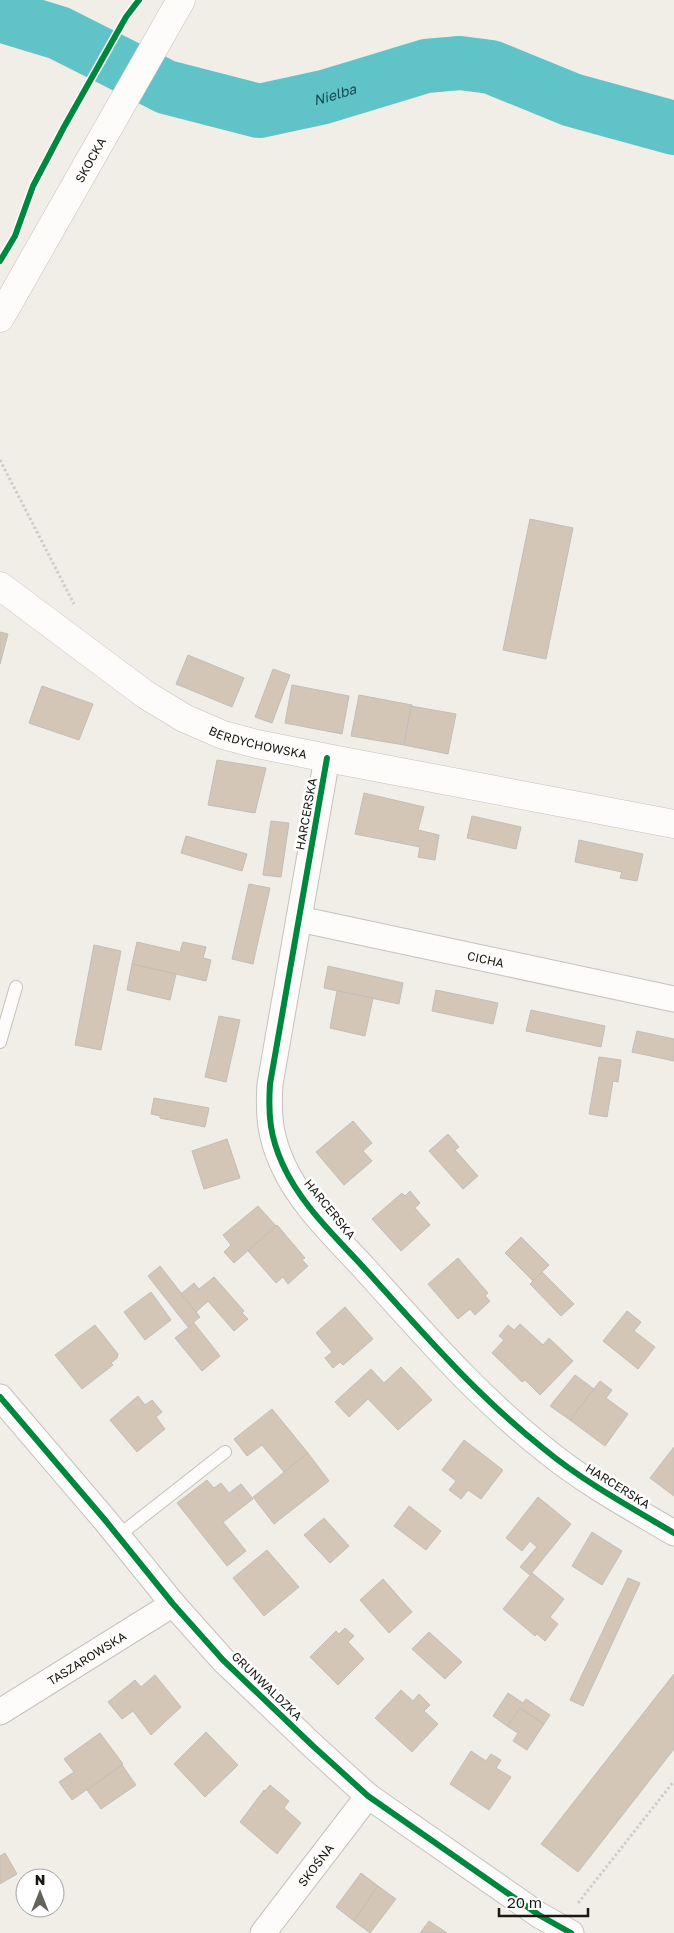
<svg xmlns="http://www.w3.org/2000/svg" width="674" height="1933" font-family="'Golos Text',sans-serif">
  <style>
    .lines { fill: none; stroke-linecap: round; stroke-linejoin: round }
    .river { stroke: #5fc3c8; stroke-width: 54 }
    .building { fill: #d4c6b7; stroke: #c1beb9 }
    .service-casing { stroke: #c4c2bd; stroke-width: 14 }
    .minor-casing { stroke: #c4c2bd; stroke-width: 27 }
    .tertiary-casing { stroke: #c4c2bd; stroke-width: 29 }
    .path { stroke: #cecdcb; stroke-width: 3; stroke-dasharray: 2.5 2.5; stroke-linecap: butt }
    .service { stroke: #fdfcfb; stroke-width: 12 }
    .minor { stroke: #fdfcfb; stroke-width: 25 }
    .tertiary { stroke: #fdfcfb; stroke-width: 28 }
    .cycleway-casing { stroke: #fff; stroke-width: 9 }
    .cycleway { stroke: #00873e; stroke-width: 6 }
    .labels { text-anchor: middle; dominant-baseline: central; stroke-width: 5; stroke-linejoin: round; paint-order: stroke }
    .street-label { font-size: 12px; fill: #191813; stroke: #fff }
    .water-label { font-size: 14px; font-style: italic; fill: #124b50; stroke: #fff }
  </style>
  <rect width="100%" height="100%" fill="#f0eee7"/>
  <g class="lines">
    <path class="river" id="s1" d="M0 15 59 33 166 87 259 111 324 97 426 66 460 63 491 67 572 100 674 128"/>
  </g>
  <g class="building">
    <path d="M530 519 573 528 546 659 503 650Z"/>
    <path d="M0 632 8 634 0 664Z"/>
    <path d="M188 655 244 678 232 707 176 684Z"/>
    <path d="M273 669 290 675 272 723 255 717Z"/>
    <path d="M292 685 349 696 342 734 285 723Z"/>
    <path d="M42 686 93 704 79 740 29 723Z"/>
    <path d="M359 695 412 705 404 745 351 736Z"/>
    <path d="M411 706 456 714 448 754 404 745Z"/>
    <path d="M217 760 266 768 255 813 208 805Z"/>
    <path d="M364 793 424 807 418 830 439 835 435 860 418 857 420 847 355 834Z"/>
    <path d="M472 816 521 827 516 849 467 838Z"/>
    <path d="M271 821 289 823 281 877 263 875Z"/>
    <path d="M186 836 247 854 242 871 181 853Z"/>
    <path d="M579 840 643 854 637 881 620 878 622 872 575 862Z"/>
    <path d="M249 884 270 888 253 964 232 959Z"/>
    <path d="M137 942 180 952 183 942 206 947 203 958 211 960 206 981 132 964Z"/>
    <path d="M94 945 121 951 101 1050 75 1045Z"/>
    <path d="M132 964 176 974 170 1000 127 990Z"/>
    <path d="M328 966 403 983 399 1004 324 988Z"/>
    <path d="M436 990 498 1003 493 1024 432 1011Z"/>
    <path d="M337 991 373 998 365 1036 330 1028Z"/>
    <path d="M531 1010 605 1026 601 1047 526 1031Z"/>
    <path d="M219 1016 240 1020 226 1082 205 1077Z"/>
    <path d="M637 1031 674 1039V1061L632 1052Z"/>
    <path d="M599 1057 621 1060 618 1082 613 1081 607 1117 589 1114Z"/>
    <path d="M154 1098 209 1108 205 1127 160 1118V1116L151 1114Z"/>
    <path d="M353 1121 372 1143 363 1151 372 1161 344 1185 316 1152Z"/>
    <path d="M448 1134 459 1147 455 1150 478 1176 463 1189 429 1151Z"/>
    <path d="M227 1139 240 1178 204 1189 192 1151Z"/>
    <path d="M410 1191 420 1203 415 1208 430 1225 401 1251 372 1219 402 1193 405 1196Z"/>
    <path d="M258 1206 276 1226 234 1263 224 1252 231 1245 223 1235Z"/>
    <path d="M277 1225 305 1258 302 1260 308 1266 288 1284 283 1277 276 1283 248 1251Z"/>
    <path d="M521 1237 549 1265 533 1281 505 1253Z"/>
    <path d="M458 1258 488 1293 485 1296 490 1301 475 1315 470 1309 458 1319 428 1284Z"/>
    <path d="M160 1266 200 1317 188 1327 148 1276Z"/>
    <path d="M542 1272 574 1304 561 1316 530 1284Z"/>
    <path d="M214 1277 244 1311 242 1313 248 1319 234 1331 208 1301 196 1312 181 1294 194 1283 199 1289Z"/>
    <path d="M151 1292 171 1320 145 1340 124 1312Z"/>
    <path d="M345 1307 373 1339 343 1365 340 1362 333 1368 325 1358 332 1352 316 1333Z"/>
    <path d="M627 1311 641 1322 634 1331 655 1347 638 1369 603 1341Z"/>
    <path d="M194 1323 220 1356 202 1371 175 1338Z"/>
    <path d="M520 1324 543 1345 549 1338 573 1361 540 1395 525 1380 522 1382 492 1353 504 1340 499 1336 508 1325 514 1330Z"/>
    <path d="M95 1325 118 1354 117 1358 111 1363 113 1365 82 1389 55 1355Z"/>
    <path d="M401 1367 432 1400 398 1430 368 1399 349 1417 335 1402 371 1369 384 1383Z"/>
    <path d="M575 1375 594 1389 570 1420 550 1406Z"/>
    <path d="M600 1381 612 1390 606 1398 628 1414 605 1446 570 1420Z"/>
    <path d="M138 1396 145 1405 152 1400 162 1412 156 1417 165 1429 137 1452 110 1420Z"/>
    <path d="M272 1409 308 1453 284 1472 262 1445 247 1456 234 1439Z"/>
    <path d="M464 1440 503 1470 481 1499 468 1490 461 1499 449 1490 456 1481 442 1470Z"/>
    <path d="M674 1447V1496L650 1478Z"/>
    <path d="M308 1453 329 1481 274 1524 253 1497Z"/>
    <path d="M207 1480 214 1488 221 1483 229 1493 241 1484 253 1499 223 1522 246 1551 227 1566 177 1503Z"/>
    <path d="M538 1497 571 1524 530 1575 520 1567 537 1547 530 1541 522 1551 506 1538Z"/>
    <path d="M409 1506 441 1531 426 1550 394 1526Z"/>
    <path d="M324 1518 349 1546 330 1563 304 1535Z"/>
    <path d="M592 1532 622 1551 602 1585 572 1566Z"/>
    <path d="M267 1550 299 1587 264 1616 233 1578Z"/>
    <path d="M532 1573 564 1599 550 1617 558 1624 545 1641 537 1634 535 1636 503 1609Z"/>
    <path d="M628 1578 640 1583 583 1706 570 1700Z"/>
    <path d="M383 1579 412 1612 389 1633 360 1600Z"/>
    <path d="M345 1628 354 1636 348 1642 364 1659 338 1685 310 1657 336 1631 339 1634Z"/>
    <path d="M429 1632 462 1662 445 1679 412 1649Z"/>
    <path d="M674 1674V1749L578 1872 541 1844Z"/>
    <path d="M155 1675 181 1707 151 1735 133 1711 122 1719 108 1702 135 1680 141 1687Z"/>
    <path d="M401 1690 413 1701 419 1694 430 1705 424 1711 438 1724 412 1752 375 1718Z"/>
    <path d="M508 1693 523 1703 526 1699 550 1715 544 1724 520 1708 507 1726 493 1716Z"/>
    <path d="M520 1708 544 1724 527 1750 513 1741 518 1733 507 1726Z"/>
    <path d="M206 1732 238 1765 205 1797 174 1764Z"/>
    <path d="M100 1733 123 1764 72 1800 59 1782 74 1772 64 1759Z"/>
    <path d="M471 1751 486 1761 491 1754 501 1760 496 1768 511 1777 489 1810 450 1784Z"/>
    <path d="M122 1765 136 1785 101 1809 87 1790Z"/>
    <path d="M270 1785 289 1801 284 1808 301 1823 277 1854 240 1822 264 1790 265 1791Z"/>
    <path d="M5 1853 17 1874 0 1884V1856Z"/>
    <path d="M361 1873 378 1886 354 1921 336 1907Z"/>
    <path d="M378 1886 396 1899 370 1933 354 1921Z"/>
    <path d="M429 1921 447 1933H420Z"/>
  </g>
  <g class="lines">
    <defs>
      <g id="service">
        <path d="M0 1042 16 987"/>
        <path d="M118 1536 225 1452"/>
      </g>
      <g id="minor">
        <path d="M327 758 270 1084C268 1115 270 1137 283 1165 301 1205 336 1237 365 1269 423 1333 476 1395 544 1449 584 1482 630 1507 674 1533"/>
        <path id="s2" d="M299 919 674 999"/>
        <path d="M0 1397 105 1520 173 1604 223 1660 313 1746 368 1796 539 1915 571 1933"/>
        <path id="s3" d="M0 1712 173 1604"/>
        <path id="s4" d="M263 1933 368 1796"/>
      </g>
      <g id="tertiary">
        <path id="s5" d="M0 318 181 0"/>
        <path id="s6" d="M0 586 146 695 184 718 223 735 257 744 327 758 674 824"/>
      </g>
    </defs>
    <use href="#service" class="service-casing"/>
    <use href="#minor" class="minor-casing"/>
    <use href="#tertiary" class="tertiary-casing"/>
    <g class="path">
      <path d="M0 460 74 604"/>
      <path d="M578 1903 674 1781"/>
    </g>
    <use href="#service" class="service"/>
    <use href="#minor" class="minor"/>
    <use href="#tertiary" class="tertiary"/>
    <defs>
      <g id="cycleway">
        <path d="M0 261 15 236 33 186 64 127 126 17 139 0"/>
        <path d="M327 758 270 1084C268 1115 270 1137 283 1165 301 1205 336 1237 365 1269 423 1333 476 1395 544 1449 584 1482 630 1507 674 1533"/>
        <path d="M0 1397 105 1520 173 1604 223 1660 313 1746 368 1796 539 1915 571 1933"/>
      </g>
    </defs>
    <use href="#cycleway" class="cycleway-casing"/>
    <use href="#cycleway" class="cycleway"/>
  </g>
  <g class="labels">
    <g class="street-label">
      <text stroke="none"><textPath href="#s5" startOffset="182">SKOCKA</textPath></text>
      <text stroke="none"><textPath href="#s6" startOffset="305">BERDYCHOWSKA</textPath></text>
      <text transform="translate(306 814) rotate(-80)">HARCERSKA</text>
      <text stroke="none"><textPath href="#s2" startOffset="191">CICHA</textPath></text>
      <text transform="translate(330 1209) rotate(51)">HARCERSKA</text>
      <text transform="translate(618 1486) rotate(32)">HARCERSKA</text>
      <text stroke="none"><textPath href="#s3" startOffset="102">TASZAROWSKA</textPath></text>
      <text transform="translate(267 1686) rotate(44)">GRUNWALDZKA</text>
      <text stroke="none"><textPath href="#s4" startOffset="86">SKOŚNA</textPath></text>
    </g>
    <g class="water-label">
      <text stroke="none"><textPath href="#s1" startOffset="355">Nielba</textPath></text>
    </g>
  </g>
  <g transform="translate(40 1893)"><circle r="24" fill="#ffffff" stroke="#a3a3a1"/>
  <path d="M0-4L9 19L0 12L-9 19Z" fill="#64635d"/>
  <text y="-8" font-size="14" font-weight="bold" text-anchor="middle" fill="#191813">N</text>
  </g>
  <path d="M499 1908v8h89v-8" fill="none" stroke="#191813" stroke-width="2.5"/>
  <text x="507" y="1908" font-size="15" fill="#191813" stroke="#ffffff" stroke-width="4" paint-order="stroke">20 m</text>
</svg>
